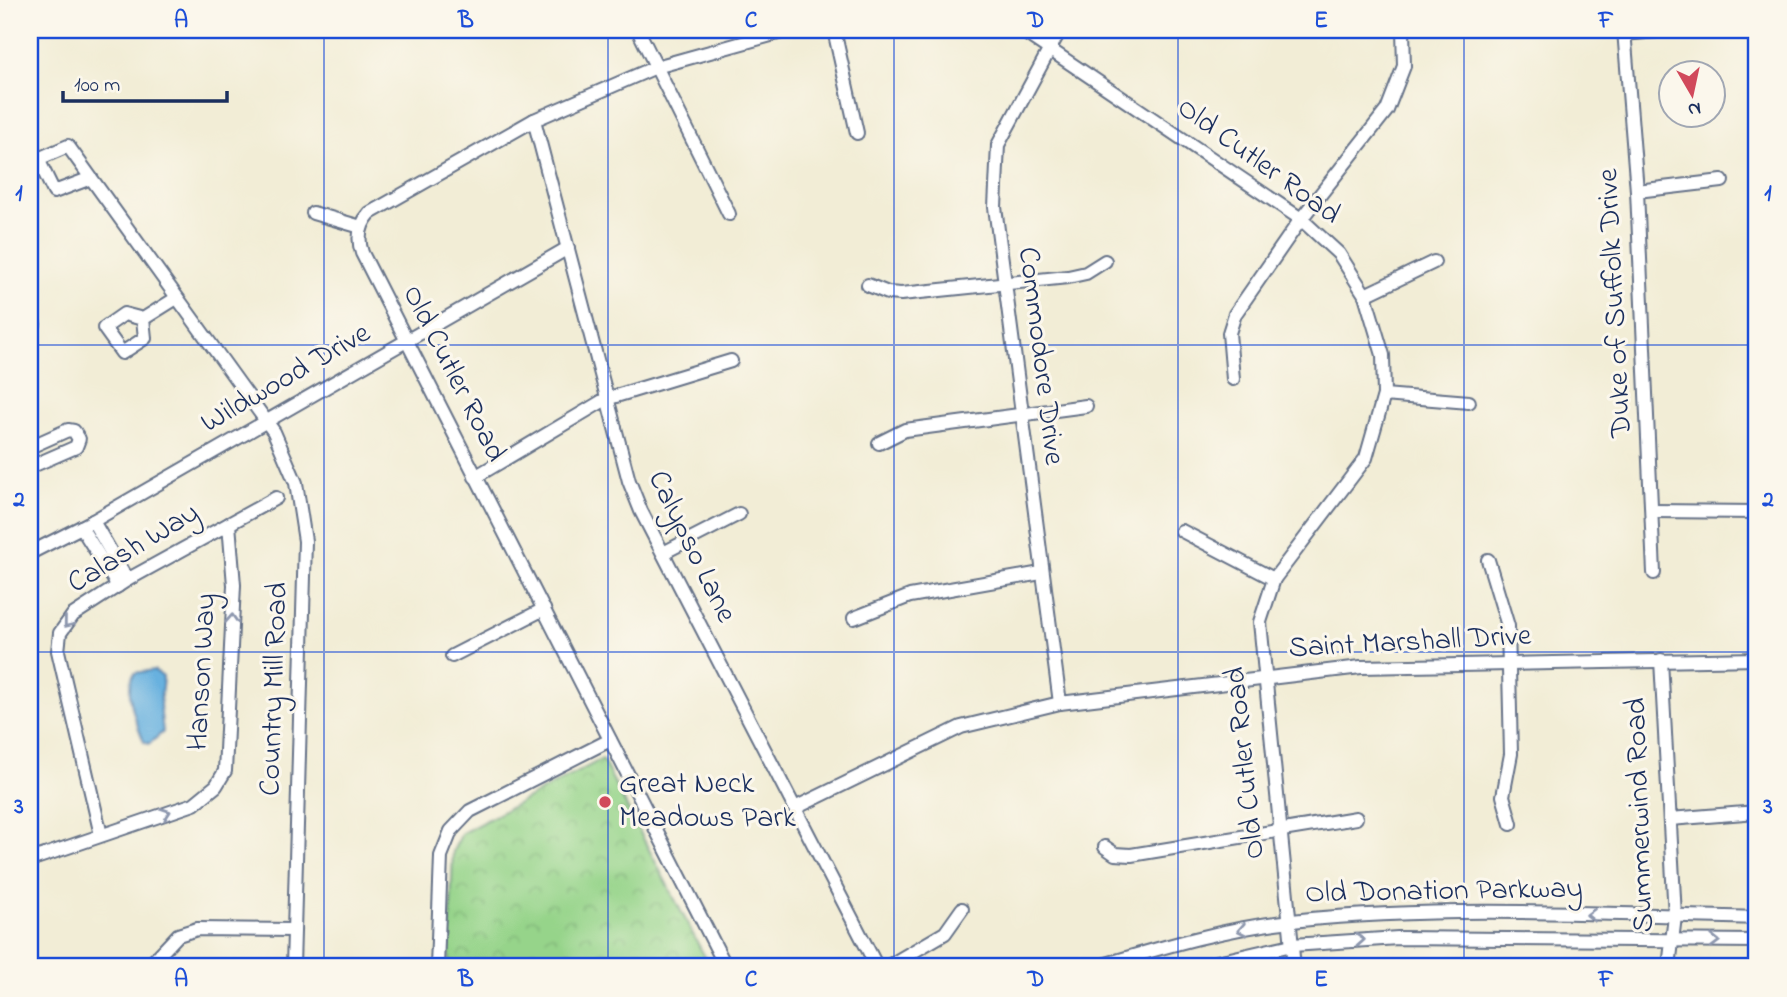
<svg xmlns="http://www.w3.org/2000/svg" width="1787" height="997" font-family="'Indie Flower',sans-serif">
  <style>
    .park { fill: url(#park-crowns); stroke: #588274; stroke-width: 2 }
    .water { fill: #67b1df; stroke: #41709e; stroke-width: 2 }
    .lines { fill: none; stroke-linecap: round; stroke-linejoin: round }
    .minor-casing { stroke: #667288; stroke-width: 16 }
    .minor { stroke: #fff; stroke-width: 12 }
    .oneway { stroke: #8d97ae }
    .grid { fill: none; stroke: #1d4ed8; stroke-width: 2; stroke-opacity: 0.55 }
    .poi-dot { fill: #d1495b; stroke: #fbf7ec; stroke-width: 2.5 }
    .labels { text-anchor: middle; dominant-baseline: central; stroke-width: 6; stroke-linejoin: round; paint-order: stroke }
    .street-label { font-size: 30px; fill: #1b2f5e; stroke: #fbf7ec }
    .poi-label { font-size: 30px; fill: #1b2f5e; stroke: #fbf7ec; text-anchor: start }
    .neatline { fill: none; stroke: #1d4ed8; stroke-width: 2.5 }
    .grid-label { font-size: 23px; text-anchor: middle; font-weight: bold; fill: #1d4ed8 }
  </style>
  <defs>
    <pattern id="park-crowns" width="20" height="18" patternUnits="userSpaceOnUse" patternTransform="scale(1.75)"><rect width="20" height="18" fill="#96d48a"/><path d="M2 6a3 3 0 1 1 6 0M12 15a3 3 0 1 1 6 0" fill="none" stroke="#81b67a"/></pattern>
  </defs>
  <rect width="100%" height="100%" fill="#fbf7ec"/>
  <filter id="ink" filterUnits="userSpaceOnUse"><feTurbulence type="fractalNoise" baseFrequency=".0143" numOctaves="2"/><feDisplacementMap in="SourceGraphic" scale="14" xChannelSelector="R" yChannelSelector="G"/><feConvolveMatrix kernelMatrix="1 2 1 2 8 2 1 2 1" color-interpolation-filters="sRGB"/></filter>
  <filter id="wash" filterUnits="userSpaceOnUse"><feTurbulence type="fractalNoise" baseFrequency=".00686" numOctaves="4" result="noise"/><feDisplacementMap in="SourceGraphic" scale="28" xChannelSelector="R" yChannelSelector="G"/><feGaussianBlur stdDeviation="1.57" result="paint"/><feColorMatrix in="noise" values="0 0 0 0 0 0 0 0 0 0 0 0 0 0 0 0 0 1.4 0 .05"/><feComposite in="paint" operator="in"/></filter>
  <g filter="url(#wash)">
    <rect width="100%" height="100%" fill="#f2edd6"/>
    <path class="park" d="M602 759 710 967H477L449 964 453 851 462 833Z"/>
    <path class="water" d="M154 670 163 677 160 705 163 732 149 744 144 742C137 724 122 689 135 673Z"/>
  </g>
  <g filter="url(#ink)">
    <g class="lines">
      <defs>
        <g id="minor">
          <path d="M638 30 729 214"/>
          <path d="M834 30 857 133"/>
          <path d="M1021 30 1301 219 1339 254 1365 295 1383 355 1384 395 1366 458 1274 579 1260 622 1294 967"/>
          <path d="M1624 30 1637 191 1654 573"/>
          <path d="M1624 34 1668 30"/>
          <path d="M534 120 629 481 641 511 877 967"/>
          <path d="M91 178 54 192 38 159 68 146 274 432 296 483 305 541 293 967"/>
          <path d="M1637 191 1722 181"/>
          <path d="M313 213 361 227"/>
          <path d="M868 285 888 293 901 294 1068 277 1086 273 1105 261"/>
          <path d="M1365 295 1434 262"/>
          <path d="M30 316 34 324 30 333"/>
          <path d="M143 319 145 338 122 353 104 328 124 314 143 319 175 299"/>
          <path d="M1233 379 1229 333 1235 314 1301 219 1387 110 1404 66 1403 30"/>
          <path d="M1384 395 1469 402"/>
          <path d="M879 443 905 430 1086 406"/>
          <path d="M30 447 68 430 74 431 79 439 76 447 30 467"/>
          <path d="M475 477 606 399 731 361"/>
          <path d="M1653 511 1757 512"/>
          <path d="M93 521 127 580"/>
          <path d="M81 527 118 586"/>
          <path d="M1182 531 1274 579"/>
          <path d="M30 553 93 521 568 248"/>
          <path d="M663 553 739 514"/>
          <path d="M1488 560 1508 626 1511 754 1503 796 1511 824"/>
          <path d="M854 618 910 596 1041 573"/>
          <path d="M452 656 544 609"/>
          <path d="M1661 660 1675 916 1669 967"/>
          <path d="M1060 703 995 207 998 145 1060 30"/>
          <path d="M795 808 961 727 1060 703 1361 667 1757 659"/>
          <path d="M1670 819 1757 812"/>
          <path d="M101 835 58 651 60 633 73 615 127 580 276 498"/>
          <path d="M1105 847 1115 854 1131 855 1356 818"/>
          <path d="M30 860 194 804 216 786 225 771 234 585 229 524"/>
          <path d="M148 967 178 935 197 929 294 930"/>
          <path d="M437 967 441 856 451 831 470 811 610 740"/>
          <path d="M726 967 362 253C357 238 360 224 370 213L534 120 656 67 789 30"/>
          <path d="M887 967 945 933 962 909"/>
          <path d="M1096 967C1160 948 1225 928 1292 921 1445 905 1603 914 1757 918"/>
          <path d="M1195 967 1292 945 1398 938 1757 941"/>
        </g>
      </defs>
      <use href="#minor" class="minor-casing"/>
      <use href="#minor" class="minor"/>
    </g>
    <defs><path id="oneway-chevron" d="M-2-3.5L2.5 0L-2 3.5" fill="none" stroke-width="1.6" stroke-linecap="round" stroke-linejoin="round" transform="scale(1.75)"/></defs>
    <g class="oneway">
      <use href="#oneway-chevron" transform="translate(232 619) rotate(-87)"/>
      <use href="#oneway-chevron" transform="translate(68 623) rotate(129)"/>
      <use href="#oneway-chevron" transform="translate(166 813) rotate(-19)"/>
      <use href="#oneway-chevron" transform="translate(1591 915) rotate(-179)"/>
      <use href="#oneway-chevron" transform="translate(1242 930) rotate(169)"/>
      <use href="#oneway-chevron" transform="translate(1360 940) rotate(-4)"/>
      <use href="#oneway-chevron" transform="translate(1715 941) rotate(1)"/>
    </g>
  </g>
  <path class="grid" d="M324 30V967M608 30V967M894 30V967M1178 30V967M1464 30V967M30 345H1757M30 652H1757"/>
  <circle class="poi-dot" cx="605" cy="802" r="7"/>
  <g class="labels">
    <g class="street-label">
      <text transform="translate(1258 162) rotate(36)">Old Cutler Road</text>
      <text transform="translate(1616 303) rotate(-93)">Duke of Suffolk Drive</text>
      <text transform="translate(1040 356) rotate(83)">Commodore Drive</text>
      <text transform="translate(453 374) rotate(63)">Old Cutler Road</text>
      <text transform="translate(286 379) rotate(-30)">Wildwood Drive</text>
      <text transform="translate(691 547) rotate(64)">Calypso Lane</text>
      <text transform="translate(134 549) rotate(-31)">Calash Way</text>
      <text transform="translate(1410 643) rotate(-3)">Saint Marshall Drive</text>
      <text transform="translate(203 672) rotate(-87)">Hanson Way</text>
      <text transform="translate(275 689) rotate(-88)">Country Mill Road</text>
      <text transform="translate(1246 763) rotate(-96)">Old Cutler Road</text>
      <text transform="translate(1641 815) rotate(-92)">Summerwind Road</text>
      <text transform="translate(1444 892) rotate(-1)">Old Donation Parkway</text>
    </g>
    <g class="poi-label">
      <text x="619" y="785">Great Neck<tspan x="619" dy="34">Meadows Park</tspan></text>
    </g>
  </g>
  <rect width="1787" height="997" fill="none" stroke="#fbf7ec" stroke-width="77"/>
  <g transform="translate(1692 94) rotate(171)"><circle r="33" fill="#fbf7ec" stroke="#a1a7b3" stroke-width="2"/>
  <path d="M0-5L12 26L0 18L-12 26Z" fill="#d1495b"/>
  <text y="-10" font-size="19" font-weight="bold" text-anchor="middle" fill="#1b2f5e">N</text>
  </g>
  <path d="M63 91v10h164v-10" fill="none" stroke="#1b2f5e" stroke-width="3.5"/>
  <text x="74" y="91" font-size="21" fill="#1b2f5e" stroke="#fbf7ec" stroke-width="5" paint-order="stroke">100 m</text>
  <rect x="38" y="38" width="1710" height="920" class="neatline"/>
  <g class="grid-label">
    <text x="181" y="27">A</text>
    <text x="466" y="27">B</text>
    <text x="751" y="27">C</text>
    <text x="1036" y="27">D</text>
    <text x="1321" y="27">E</text>
    <text x="1606" y="27">F</text>
    <text x="19" y="200">1</text>
    <text x="1768" y="200">1</text>
    <text x="19" y="506">2</text>
    <text x="1768" y="506">2</text>
    <text x="19" y="813">3</text>
    <text x="1768" y="813">3</text>
    <text x="181" y="986">A</text>
    <text x="466" y="986">B</text>
    <text x="751" y="986">C</text>
    <text x="1036" y="986">D</text>
    <text x="1321" y="986">E</text>
    <text x="1606" y="986">F</text>
  </g>
</svg>
